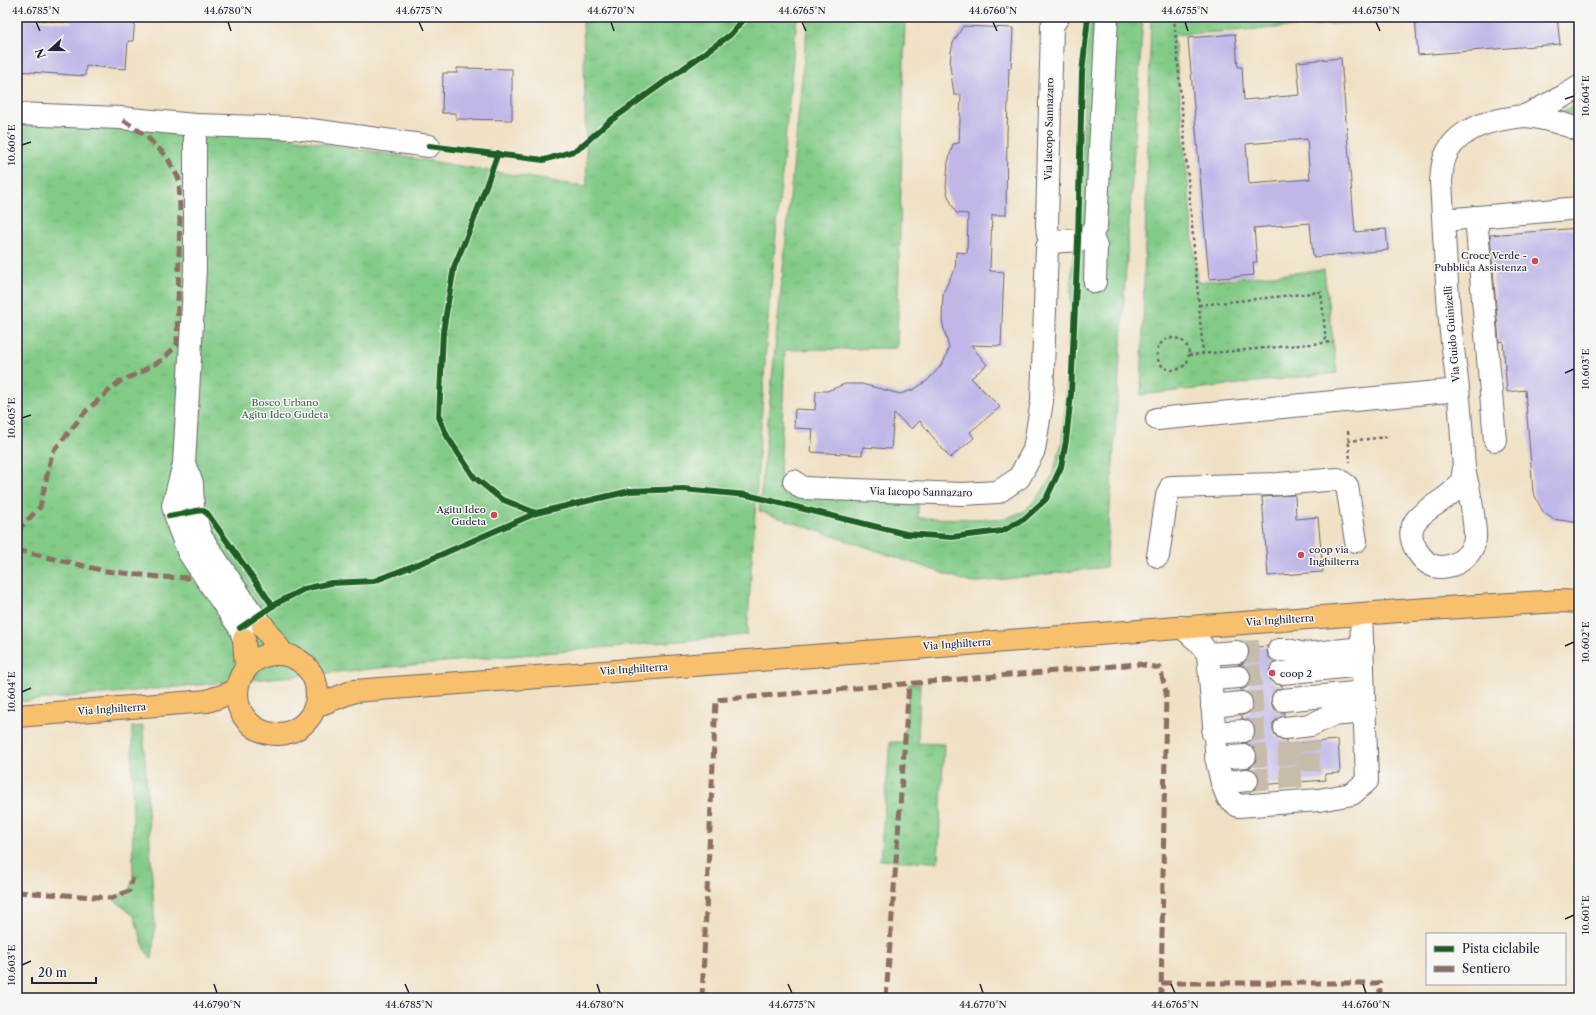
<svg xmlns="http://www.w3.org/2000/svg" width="1596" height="1015" font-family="'Libre Caslon Text',serif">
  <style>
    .grass { fill: url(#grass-tufts); stroke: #527661 }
    .building { fill: #c0b7e8; fill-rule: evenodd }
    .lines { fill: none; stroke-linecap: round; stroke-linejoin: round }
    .minor-tunnel { stroke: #c7bba9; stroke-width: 22; stroke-dasharray: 22 11; stroke-linecap: butt }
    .minor-casing { stroke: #6a656b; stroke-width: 24 }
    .major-casing { stroke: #6a656b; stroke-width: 24 }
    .path { stroke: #6a656b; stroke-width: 2.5; stroke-dasharray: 3 3; stroke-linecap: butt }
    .minor { stroke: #fff; stroke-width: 22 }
    .major { stroke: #f8bf6c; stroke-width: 22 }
    .quiet { stroke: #8d6e63; stroke-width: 5; stroke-dasharray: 10 5; stroke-linecap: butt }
    .cycleway-casing { stroke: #f6f6f2; stroke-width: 8 }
    .cycleway { stroke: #1b5e20; stroke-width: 6 }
    .ticks { fill: none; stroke: #22223b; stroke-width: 1.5 }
    .poi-dot { fill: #d1495b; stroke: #f6f6f2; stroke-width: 1.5 }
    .labels { text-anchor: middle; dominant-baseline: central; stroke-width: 3; stroke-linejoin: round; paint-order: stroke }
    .street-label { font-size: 10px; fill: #22223b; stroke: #f6f6f2 }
    .poi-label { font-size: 10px; fill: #22223b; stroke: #f6f6f2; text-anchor: end }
    .park-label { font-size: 10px; fill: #445d56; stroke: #f6f6f2 }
    .neatline { fill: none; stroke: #22223b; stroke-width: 1.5 }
    .ticks-label { font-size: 10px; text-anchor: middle; fill: #22223b }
  </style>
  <defs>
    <pattern id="grass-tufts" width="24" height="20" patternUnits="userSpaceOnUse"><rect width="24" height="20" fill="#82cb87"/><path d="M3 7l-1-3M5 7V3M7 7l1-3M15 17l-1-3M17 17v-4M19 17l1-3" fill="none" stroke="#70ae75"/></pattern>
  </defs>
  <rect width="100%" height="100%" fill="#f6f6f2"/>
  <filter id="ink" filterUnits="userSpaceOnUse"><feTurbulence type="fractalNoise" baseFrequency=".025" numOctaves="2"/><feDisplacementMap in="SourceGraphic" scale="8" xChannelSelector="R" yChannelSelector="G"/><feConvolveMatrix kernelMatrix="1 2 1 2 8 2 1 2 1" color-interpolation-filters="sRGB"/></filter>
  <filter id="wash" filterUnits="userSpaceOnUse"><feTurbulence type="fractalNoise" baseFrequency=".012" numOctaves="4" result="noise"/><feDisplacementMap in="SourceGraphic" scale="16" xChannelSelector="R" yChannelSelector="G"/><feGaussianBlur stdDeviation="0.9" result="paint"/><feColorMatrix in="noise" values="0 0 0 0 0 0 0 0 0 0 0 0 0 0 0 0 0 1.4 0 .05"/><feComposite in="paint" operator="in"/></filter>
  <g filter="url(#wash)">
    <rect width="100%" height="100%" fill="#f0e1c5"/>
    <g class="grass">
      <path d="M583 17H797L768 318 747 635 476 659 17 702V120L171 118 587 187Z"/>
      <path d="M808 17H905L897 348 785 350 780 478 802 488 918 492V518L1004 519 1024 511 1037 498 1052 476 1062 443 1066 401 1072 267 1079 217 1087 17H1143L1106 567 972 583 759 511Z"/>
      <path d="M1151 17H1401L1402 22 1348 23 1174 35 1197 282 1324 270 1337 373 1141 395Z"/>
      <path d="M1579 100 1578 120 1552 114 1569 109Z"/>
      <path d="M920 683 918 743 944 744 938 862 880 860 890 742H904L909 684Z"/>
      <path d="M143 726 155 928 152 959 145 950 134 916 112 898 129 891 133 878 132 727Z"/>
    </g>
    <g id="blocks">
      <g class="building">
        <path d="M71 17H130V19H135L133 41H128L126 69 86 66 85 76 17 71V18L71 23Z"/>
        <path d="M1415 17H1557L1560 44 1418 55Z"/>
        <path d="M963 26 1013 28 1011 68H1009L1007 133 1006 215H992L990 271 1004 272 1001 346 971 345 987 365 971 378 1000 407 970 432 974 438 950 458 920 421 912 429 894 414 891 449 863 447 862 455 811 452 813 429 794 428 795 409 815 410 816 391H827L845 384H862L900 394 913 390 927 381 939 368 944 361 949 348 942 321 943 293 954 270H955L956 252 967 253 968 214 956 213 948 196 946 187 948 162 953 144 959 143 961 95H954L950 66 951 52 953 43Z"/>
        <path d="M1235 34 1238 67H1242L1244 100 1300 95 1297 62 1341 58 1355 232 1386 229 1388 250 1313 257 1310 223 1254 228 1257 262H1253L1254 275 1209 279 1188 38ZM1307 139 1310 179 1249 184 1246 144Z"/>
        <path d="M457 68 512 69V120L456 119V113H442L443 73H457Z"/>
        <path d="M1579 228V523L1553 519 1543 512 1533 492 1525 390 1507 392 1503 341 1499 342 1490 235Z"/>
        <path d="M1295 495 1296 519 1318 517 1323 572 1268 576 1262 497Z"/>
        <path d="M1268 646 1267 650 1268 656 1272 661 1276 662 1270 668 1269 675 1271 681 1276 684 1282 685V688L1276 690 1272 695 1271 701 1273 708 1278 712H1284V716L1278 718 1273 723V729L1275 735 1280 739 1286 740V744L1338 740 1340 773 1325 774 1326 780 1258 785 1259 779 1257 773 1252 769 1248 768 1252 766 1256 762 1257 755 1255 749 1251 745 1244 743 1250 741 1254 737 1255 730 1253 724 1248 720 1242 719V715L1249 713 1252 708 1253 702 1251 695 1240 689 1246 688 1250 683 1251 676 1250 670 1245 666 1238 664 1244 663 1248 658 1249 652 1248 648Z"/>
      </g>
    </g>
  </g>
  <g filter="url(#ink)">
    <use href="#blocks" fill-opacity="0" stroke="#6a656b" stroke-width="1"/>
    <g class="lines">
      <g class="minor-tunnel">
        <path d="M1237 652 1279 650"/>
        <path d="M1239 677 1281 673"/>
        <path d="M1241 703 1283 700"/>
        <path d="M1243 731 1285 728"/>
        <path d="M1245 756 1309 753 1308 742"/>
        <path d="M1247 780 1308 776 1309 753"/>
      </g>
      <defs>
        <g id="minor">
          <path d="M1058 17 1052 26 1047 225 1048 234 1052 243C1068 238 1076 245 1091 234"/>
          <path d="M17 114 120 118 195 125 296 128 429 146"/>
          <path d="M1525 116 1564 96 1579 87"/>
          <path d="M195 125V269L184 464 173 506 179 528 189 553 240 628 244 639"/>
          <path d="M1476 217 1495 440"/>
          <path d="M1444 220 1579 208"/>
          <path d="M1095 282 1096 247 1091 234 1096 226 1107 17"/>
          <path d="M1157 419 1458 390"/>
          <path d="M184 464 192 483 193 511 201 537 249 609 263 626"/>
          <path d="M1464 468C1463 473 1463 479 1460 483 1447 507 1394 513 1417 551 1421 557 1426 564 1434 566 1454 571 1477 554 1475 533 1474 521 1473 509 1470 497 1469 487 1465 477 1464 468 1462 441 1461 415 1458 389 1456 370 1453 351 1451 332 1446 282 1444 231 1441 181 1442 174 1442 166 1444 160 1452 134 1480 123 1504 119 1511 118 1519 116 1525 116 1541 117 1565 124 1579 130"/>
          <path d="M794 481 802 488 962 494 998 492 1019 478 1034 450 1042 401 1047 247 1052 243"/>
          <path d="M1158 556 1167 496 1171 487 1279 484 1338 479 1347 486 1356 541"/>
          <path d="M1182 627 1200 643 1208 654 1217 761 1222 783 1228 798 1238 806 1319 800 1352 794 1367 781 1361 614"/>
          <path d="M1279 650H1287L1305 654 1363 648"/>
          <path d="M1208 654 1237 652"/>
          <path d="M1281 673 1363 665"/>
          <path d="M1211 679 1239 677"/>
          <path d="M1283 700 1364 692"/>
          <path d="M1212 706 1241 703"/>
          <path d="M1285 728 1311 725 1332 715 1365 712"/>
          <path d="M1213 733 1243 731"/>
          <path d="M1216 758 1245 756"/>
          <path d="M1222 783 1247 780"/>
        </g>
        <g id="major">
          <path d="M263 626 283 654"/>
          <path d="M244 639 246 668"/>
          <circle cx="277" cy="694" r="40"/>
          <path d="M316 706 354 691 1413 610 1561 601 1579 602"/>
          <path d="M17 716 207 701 237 691"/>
        </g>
      </defs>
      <use href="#minor" class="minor-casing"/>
      <use href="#major" class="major-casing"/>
      <g class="path">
        <path d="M1174 17 1203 353"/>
        <path d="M1175 20 1212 17"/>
        <path d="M1199 305 1321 292 1326 342"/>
        <circle cx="1173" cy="354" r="16"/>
        <path d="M1189 355 1333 342"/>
        <path d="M1348 431 1350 462"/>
        <path d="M1348 441 1387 437"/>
      </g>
      <use href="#minor" class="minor"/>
      <use href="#major" class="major"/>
      <g class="quiet">
        <path d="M17 531 40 507 52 453 86 411 119 382 139 373 162 360 177 345 180 214 179 179 167 157 144 134 120 118"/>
        <path d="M17 550 105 571 160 577 191 578"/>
        <path d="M17 892 112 898 129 891 133 878"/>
        <path d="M1161 983H1380V998"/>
        <path d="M702 998 716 700 1138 664 1160 668 1166 692 1161 998"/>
        <path d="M886 998 909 684"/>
      </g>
      <defs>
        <g id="cycleway">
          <path d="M429 146 544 160 577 150 610 121 730 35 746 17"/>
          <path d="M498 153 473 222 454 267 443 332 439 417 447 436 474 477 501 499 536 513"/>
          <path d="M169 516 202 510 207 513 273 606"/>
          <path d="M240 628 277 603 304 589 331 583 374 581 431 559 536 513 630 491 683 489 747 495 906 534 952 537 1002 531 1024 519 1046 499 1061 467 1066 441 1071 394 1078 241 1082 73 1088 17"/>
        </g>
      </defs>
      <use href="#cycleway" class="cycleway-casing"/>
      <use href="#cycleway" class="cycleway"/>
    </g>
  </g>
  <path class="ticks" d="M36 22 40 31M228 22 231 31M419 22 423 31M611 22 614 31M802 22 806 31M993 22 997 31M1185 22 1188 31M1376 22 1380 31M1565 99 1574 96M22 145 31 142M1565 373 1574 369M22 418 31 415M1565 646 1574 642M22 692 31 688M1565 919 1574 915M22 965 31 961M214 984 217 993M405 984 409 993M597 984 600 993M788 984 792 993M980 984 983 993M1171 984 1175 993M1363 984 1366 993"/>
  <g class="poi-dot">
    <circle cx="1535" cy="261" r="4"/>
    <circle cx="494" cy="515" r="4"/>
    <circle cx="1301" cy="555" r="4"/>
    <circle cx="1272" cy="673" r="4"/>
  </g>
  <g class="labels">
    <g class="street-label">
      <text transform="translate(1049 129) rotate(-89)">Via Iacopo Sannazaro</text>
      <text transform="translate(1452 334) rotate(-95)">Via Guido Guinizelli</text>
      <text transform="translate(921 492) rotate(1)">Via Iacopo Sannazaro</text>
      <text transform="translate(1280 620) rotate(-4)">Via Inghilterra</text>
      <text transform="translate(957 644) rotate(-4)">Via Inghilterra</text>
      <text transform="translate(634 669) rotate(-4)">Via Inghilterra</text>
      <text transform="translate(112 709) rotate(-4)">Via Inghilterra</text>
    </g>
    <g class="poi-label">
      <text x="1527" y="255">Croce Verde -<tspan x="1527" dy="12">Pubblica Assistenza</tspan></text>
      <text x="486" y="509">Agitu Ideo<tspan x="486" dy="12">Gudeta</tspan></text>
      <text x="1309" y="549" text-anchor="start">coop via<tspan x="1309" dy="12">Inghilterra</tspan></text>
      <text x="1280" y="673" text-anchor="start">coop 2</text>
    </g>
    <g class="park-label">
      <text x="285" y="402">Bosco Urbano<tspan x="285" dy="12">Agitu Ideo Gudeta</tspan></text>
    </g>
  </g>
  <rect width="1596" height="1015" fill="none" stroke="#f6f6f2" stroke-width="44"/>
  <rect x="1426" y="933" width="140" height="52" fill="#f6f6f2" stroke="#a1a1a9"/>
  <rect x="1434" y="946" width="20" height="6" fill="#1b5e20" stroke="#a1a1a9"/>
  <text x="1462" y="953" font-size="12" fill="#22223b">Pista ciclabile</text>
  <rect x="1434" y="966" width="20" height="6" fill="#8d6e63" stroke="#a1a1a9"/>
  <text x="1462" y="973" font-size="12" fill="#22223b">Sentiero</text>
  <g transform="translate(50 50) rotate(249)" stroke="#f6f6f2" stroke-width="3" paint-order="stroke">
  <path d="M0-3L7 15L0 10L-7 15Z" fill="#22223b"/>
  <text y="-6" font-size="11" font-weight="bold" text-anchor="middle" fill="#22223b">N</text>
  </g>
  <path d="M32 977v6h64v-6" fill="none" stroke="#22223b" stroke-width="2"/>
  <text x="38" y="977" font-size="12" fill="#22223b" stroke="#f6f6f2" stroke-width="3" paint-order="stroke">20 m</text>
  <rect x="22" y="22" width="1552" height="971" class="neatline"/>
  <g class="ticks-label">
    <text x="36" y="14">44.6785°N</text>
    <text x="228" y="14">44.6780°N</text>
    <text x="419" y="14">44.6775°N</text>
    <text x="611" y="14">44.6770°N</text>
    <text x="802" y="14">44.6765°N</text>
    <text x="993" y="14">44.6760°N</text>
    <text x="1185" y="14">44.6755°N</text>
    <text x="1376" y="14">44.6750°N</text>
    <text transform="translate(1585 96) rotate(-90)" y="4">10.604°E</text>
    <text transform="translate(11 145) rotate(-90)" y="4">10.606°E</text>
    <text transform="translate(1585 369) rotate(-90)" y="4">10.603°E</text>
    <text transform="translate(11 418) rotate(-90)" y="4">10.605°E</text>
    <text transform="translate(1585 642) rotate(-90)" y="4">10.602°E</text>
    <text transform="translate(11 692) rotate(-90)" y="4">10.604°E</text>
    <text transform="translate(1585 915) rotate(-90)" y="4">10.601°E</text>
    <text transform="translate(11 965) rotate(-90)" y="4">10.603°E</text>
    <text x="217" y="1008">44.6790°N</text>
    <text x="409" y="1008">44.6785°N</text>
    <text x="600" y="1008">44.6780°N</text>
    <text x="792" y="1008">44.6775°N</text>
    <text x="983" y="1008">44.6770°N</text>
    <text x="1175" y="1008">44.6765°N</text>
    <text x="1366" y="1008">44.6760°N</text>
  </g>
</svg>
